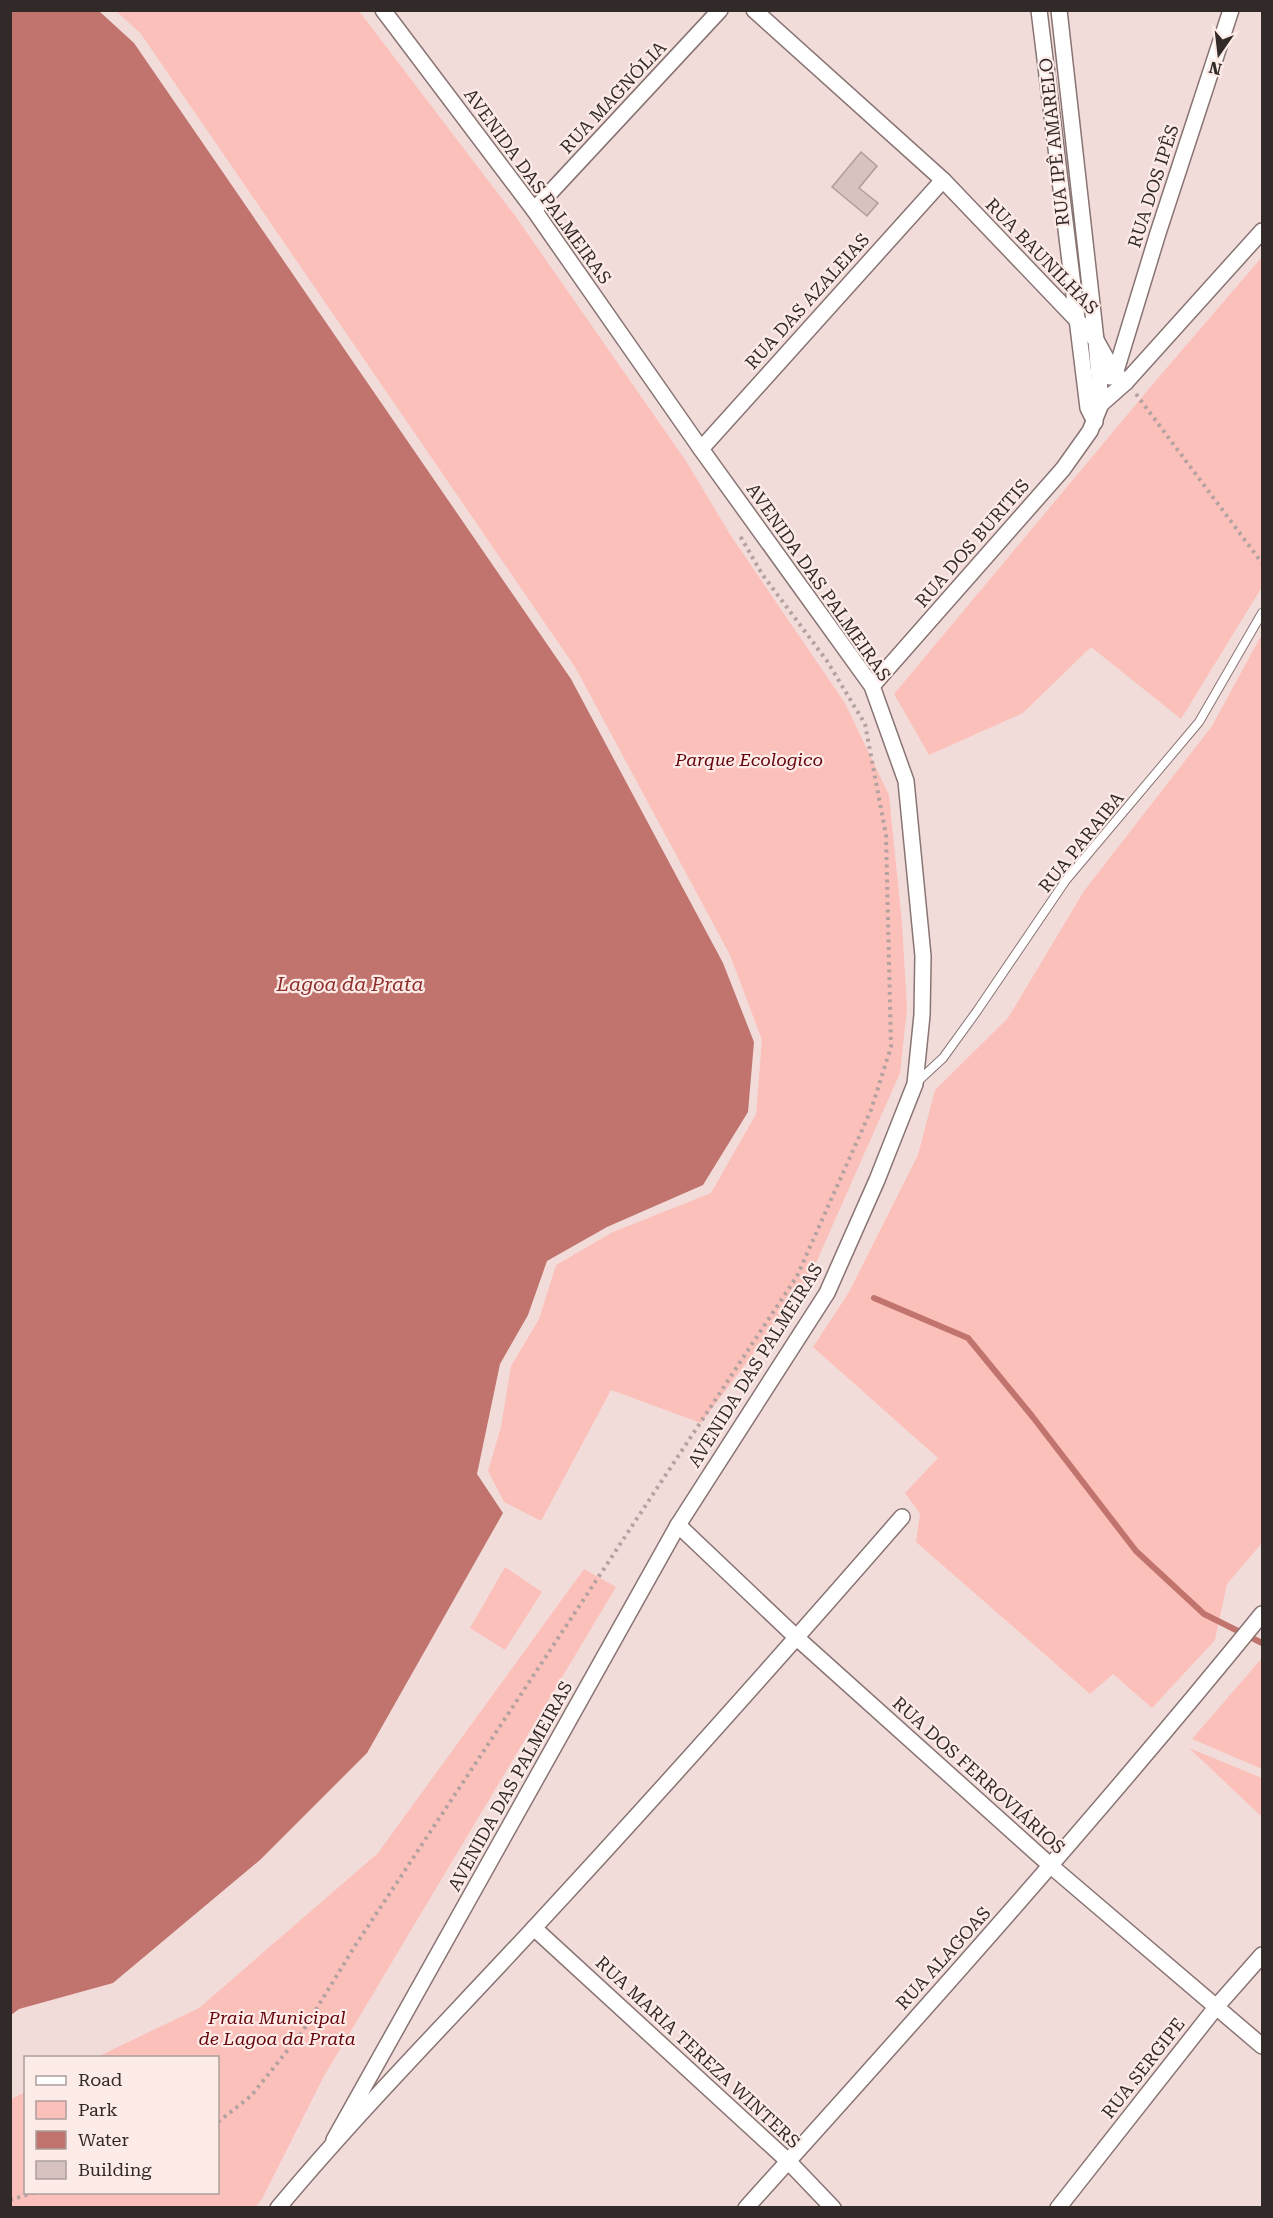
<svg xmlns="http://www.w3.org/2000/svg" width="1273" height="2218" font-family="'Roboto Serif',serif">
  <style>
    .green { fill: #fcc0ba }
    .water { fill: #c0746d }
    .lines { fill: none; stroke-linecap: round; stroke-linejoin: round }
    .stream { stroke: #c0746d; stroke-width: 6 }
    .building { fill: #d8c2c0; stroke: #b19c9a; stroke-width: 1.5 }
    .service-casing { stroke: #887472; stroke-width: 10 }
    .minor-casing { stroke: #887472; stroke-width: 18 }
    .path { stroke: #b3a2a0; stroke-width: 4; stroke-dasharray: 3 4.5; stroke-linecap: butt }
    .service { stroke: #fff; stroke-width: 8 }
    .minor { stroke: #fff; stroke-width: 15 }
    .labels { text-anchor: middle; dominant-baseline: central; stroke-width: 4.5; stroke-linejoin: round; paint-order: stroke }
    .street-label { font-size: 18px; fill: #322a29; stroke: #fdebe8 }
    .park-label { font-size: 18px; font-style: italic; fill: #65030b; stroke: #fdebe8 }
    .water-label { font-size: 20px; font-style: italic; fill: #8d2f2c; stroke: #fdebe8 }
  </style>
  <rect width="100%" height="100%" fill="#f2dcda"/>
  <g class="green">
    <path d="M116 11H359L516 217 686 461 731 536 845 703 889 795 902 923 907 1009 900 1073 808 1281 701 1423 611 1390 541 1521 504 1502 488 1471 501 1427 511 1366 539 1319 556 1265 613 1232 711 1193 756 1114 762 1040 730 955 575 667 141 34Z"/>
    <path d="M1262 257V587L1181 719 1091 647 1023 713 929 755 894 694 1158 378Z"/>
    <path d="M1262 634V1543L1227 1584 1215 1640 1152 1708 1113 1674 1090 1694 916 1542 920 1514 905 1493 938 1458 813 1347 849 1292 918 1155 935 1090 1008 1018 1084 891 1212 726Z"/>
    <path d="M505 1567 542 1592 505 1650 470 1628Z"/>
    <path d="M584 1569 616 1587 324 2076 262 2199 255 2208 11 2207V2099L25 2092 26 2192H218V2058L97 2057 199 2008 378 1853Z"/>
    <path d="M1262 1658V1769L1192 1739Z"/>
    <path d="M1189 1748 1262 1778V1817Z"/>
  </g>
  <path class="water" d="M99 11 134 43 571 679 723 963 754 1042 748 1112 703 1185 607 1227 547 1261 528 1315 500 1364 477 1474 503 1513 367 1753 260 1860 113 1983 19 2009 11 2015 10 11Z"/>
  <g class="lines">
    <path class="stream" d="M874 1298 968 1338 1032 1416 1136 1551 1204 1614 1262 1643"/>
  </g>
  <path class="building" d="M861 152 877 166 859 188 878 203 867 216 832 187Z"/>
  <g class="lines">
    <defs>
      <path id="service" d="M916 1083 943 1058 977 1011 1066 880 1199 722 1262 613"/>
      <g id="minor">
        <path d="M754 10 943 180 1096 340 1115 374 1126 382"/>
        <path d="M1039 10 1088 408 1095 422"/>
        <path d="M534 210 720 10"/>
        <path d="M1110 377 1115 374 1158 233 1231 10"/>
        <path d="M1095 406 1101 404 1126 382 1262 231"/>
        <path d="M701 449 943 180"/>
        <path d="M872 686 1063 469 1090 431 1101 404 1096 340 1059 10"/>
        <path d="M678 1525 797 1638 1051 1866 1262 2046"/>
        <path d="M534 1928 788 2161 833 2208"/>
        <path d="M334 2140 678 1525 827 1293 877 1180 915 1084 922 1015 923 956 906 781 872 686 701 449 534 210 383 10"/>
        <path d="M278 2208C359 2111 448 2021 534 1928 659 1793 781 1656 902 1517"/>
        <path d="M746 2208C922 2013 1097 1817 1262 1614"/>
        <path d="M1058 2208 1217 2006 1262 1955"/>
      </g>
    </defs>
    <use href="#service" class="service-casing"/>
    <use href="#minor" class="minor-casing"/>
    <g class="path">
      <path d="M1136 394 1262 563"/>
      <path d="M218 2122 251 2096 303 2031 353 1949 797 1276 871 1110 891 1047 886 835 865 724 827 661 762 574 739 534"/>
      <path d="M10 2200 36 2192"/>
    </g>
    <use href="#service" class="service"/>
    <use href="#minor" class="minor"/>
  </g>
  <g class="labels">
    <g class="street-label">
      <text transform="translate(613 97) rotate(-47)">RUA MAGNÓLIA</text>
      <text transform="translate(1054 142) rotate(-96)">RUA IPÊ AMARELO</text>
      <text transform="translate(538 186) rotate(54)">AVENIDA DAS PALMEIRAS</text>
      <text transform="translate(1153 186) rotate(-72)">RUA DOS IPÊS</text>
      <text transform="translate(1042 256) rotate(46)">RUA BAUNILHAS</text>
      <text transform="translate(807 301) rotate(-48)">RUA DAS AZALEIAS</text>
      <text transform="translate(972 543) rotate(-49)">RUA DOS BURITIS</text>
      <text transform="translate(819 582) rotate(55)">AVENIDA DAS PALMEIRAS</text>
      <text transform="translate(1081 842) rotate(-51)">RUA PARAIBA</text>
      <text transform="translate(755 1365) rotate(-58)">AVENIDA DAS PALMEIRAS</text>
      <text transform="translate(979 1775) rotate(42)">RUA DOS FERROVIÁRIOS</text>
      <text transform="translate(510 1786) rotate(-61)">AVENIDA DAS PALMEIRAS</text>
      <text transform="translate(943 1958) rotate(-48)">RUA ALAGOAS</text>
      <text transform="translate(698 2052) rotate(43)">RUA MARIA TEREZA WINTERS</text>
      <text transform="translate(1143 2068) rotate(-52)">RUA SERGIPE</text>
    </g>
    <g class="park-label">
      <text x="749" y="759">Parque Ecologico</text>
      <text x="277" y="2017">Praia Municipal<tspan x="277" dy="21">de Lagoa da Prata</tspan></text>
    </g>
    <g class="water-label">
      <text x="350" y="984">Lagoa da Prata</text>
    </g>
  </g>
  <rect width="1273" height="2218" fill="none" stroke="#322a29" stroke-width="24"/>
  <rect x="24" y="2056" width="195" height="138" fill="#fdebe8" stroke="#ac9e9c" stroke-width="1.5"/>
  <rect x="36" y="2076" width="30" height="9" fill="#ffffff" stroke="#ac9e9c" stroke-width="1.5"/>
  <text x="78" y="2086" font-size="18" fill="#322a29">Road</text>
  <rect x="36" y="2101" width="30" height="18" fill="#fcc0ba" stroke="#ac9e9c" stroke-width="1.5"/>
  <text x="78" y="2116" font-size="18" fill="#322a29">Park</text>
  <rect x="36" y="2131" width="30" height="18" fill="#c0746d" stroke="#ac9e9c" stroke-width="1.5"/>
  <text x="78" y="2146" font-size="18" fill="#322a29">Water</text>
  <rect x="36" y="2161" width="30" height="18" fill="#d8c2c0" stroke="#ac9e9c" stroke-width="1.5"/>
  <text x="78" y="2176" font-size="18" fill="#322a29">Building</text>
  <g transform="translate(1219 54) rotate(194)" stroke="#fdebe8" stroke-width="4.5" paint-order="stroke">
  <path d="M0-4.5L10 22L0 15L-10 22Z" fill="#322a29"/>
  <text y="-9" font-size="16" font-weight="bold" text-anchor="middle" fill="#322a29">N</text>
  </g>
</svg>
